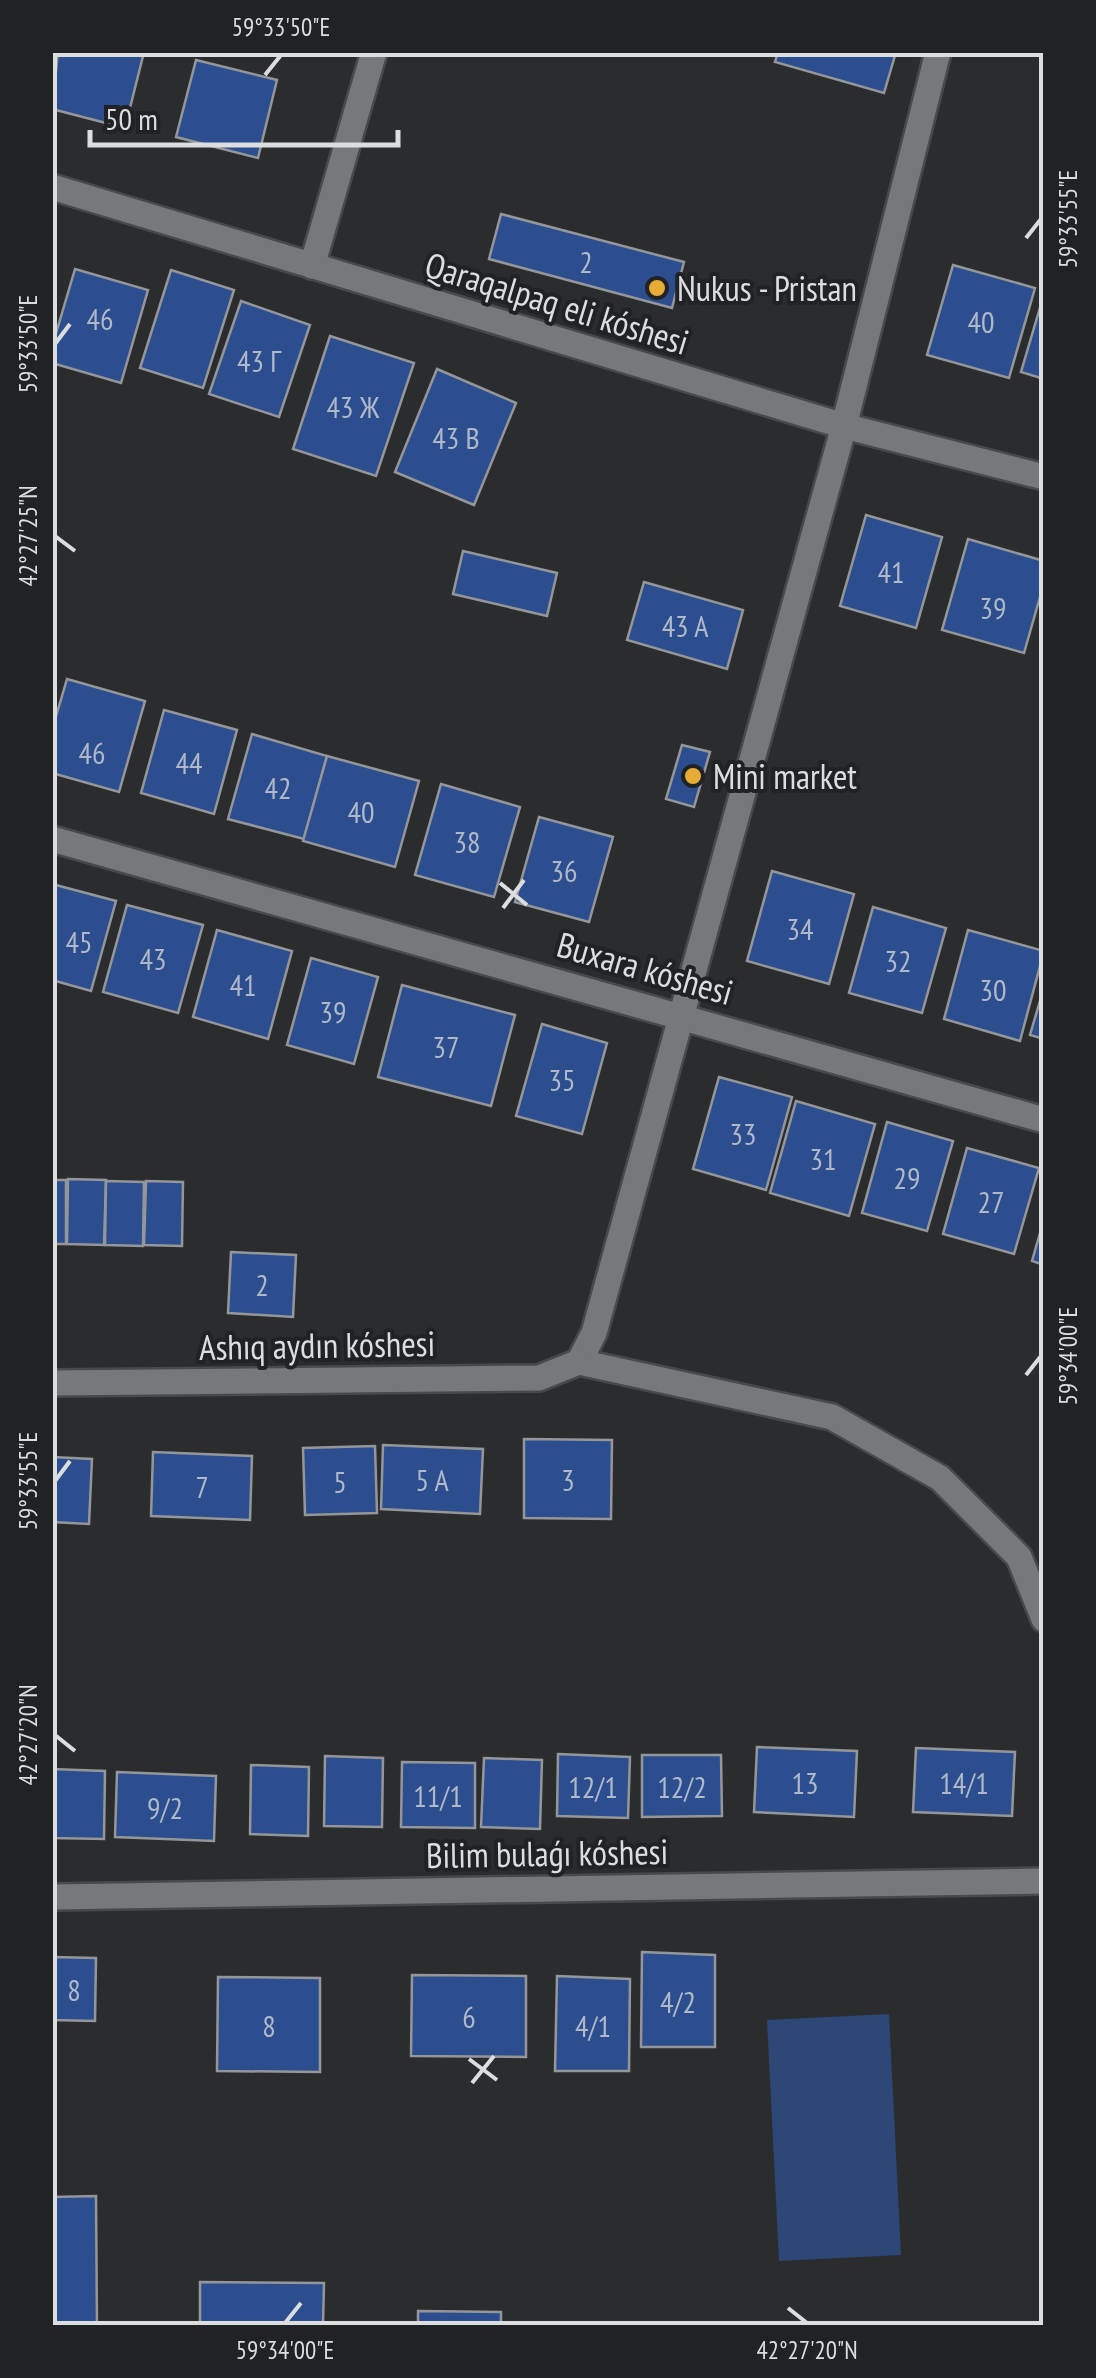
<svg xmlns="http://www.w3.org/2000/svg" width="1096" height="2378" font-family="'PT Sans Narrow',sans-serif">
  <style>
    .green { fill: #2d4777 }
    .building { fill: #2c4e8e; stroke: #959699; stroke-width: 2.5 }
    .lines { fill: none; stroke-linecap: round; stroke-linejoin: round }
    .minor-casing { stroke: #47494b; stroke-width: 30 }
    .minor { stroke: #77787b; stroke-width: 25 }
    .ticks { fill: none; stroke: #dcddde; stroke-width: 4 }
    .poi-dot { fill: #e5ad35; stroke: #212225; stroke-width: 4 }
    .labels { text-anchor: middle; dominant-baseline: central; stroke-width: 8; stroke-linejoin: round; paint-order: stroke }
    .number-label { font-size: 30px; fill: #b0b9ca }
    .poi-label { font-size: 35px; fill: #dcddde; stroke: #212225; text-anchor: start }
    .street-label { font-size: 35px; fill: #dcddde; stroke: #212225 }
    .neatline { fill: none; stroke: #dcddde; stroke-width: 4 }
    .ticks-label { font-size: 25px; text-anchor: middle; fill: #dcddde }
  </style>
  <rect width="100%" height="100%" fill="#2b2c2e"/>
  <path class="green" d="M889 2014 901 2255 779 2261 767 2020Z"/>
  <g class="building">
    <path d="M58 52H144L125 128 52 109Z"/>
    <path d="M778 52H896L884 93 775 62Z"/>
    <path d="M196 60 277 80 258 158 176 137Z"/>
    <path d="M501 214 684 262 672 308 489 259Z"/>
    <path d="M953 265 1035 288 1009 378 927 355Z"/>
    <path d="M75 269 148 290 121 383 52 363V347Z"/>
    <path d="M171 270 234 290 203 388 140 368Z"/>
    <path d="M1044 294V379L1021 372Z"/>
    <path d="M241 301 310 325 279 417 209 394Z"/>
    <path d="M330 336 414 363 376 476 293 449Z"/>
    <path d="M437 369 516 403 474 505 395 472Z"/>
    <path d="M866 515 942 537 916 628 840 606Z"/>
    <path d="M968 539 1044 561V583L1024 653 942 630Z"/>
    <path d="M463 551 557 573 547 616 453 594Z"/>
    <path d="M644 582 743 610 727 669 627 640Z"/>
    <path d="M67 679 145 701 119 792 52 773V730Z"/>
    <path d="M164 710 237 730 214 814 141 793Z"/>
    <path d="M252 734 327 756 304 839 228 819Z"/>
    <path d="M682 745 710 752 694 807 666 799Z"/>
    <path d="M327 756 419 781 395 867 303 841Z"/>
    <path d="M441 784 520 807 494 897 415 875Z"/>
    <path d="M539 817 613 837 589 922 515 902Z"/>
    <path d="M772 871 854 894 829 984 747 961Z"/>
    <path d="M52 884 116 901 91 991 52 980Z"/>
    <path d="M127 905 203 925 178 1013 103 992Z"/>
    <path d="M873 907 946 928 922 1013 849 993Z"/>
    <path d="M217 930 292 951 268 1039 193 1017Z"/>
    <path d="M968 930 1044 951 1020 1041 944 1019Z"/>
    <path d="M311 958 378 977 354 1064 287 1045Z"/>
    <path d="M402 985 515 1015 491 1106 378 1077Z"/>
    <path d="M1044 987V1039L1030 1035Z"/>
    <path d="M542 1024 607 1043 582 1134 516 1116Z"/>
    <path d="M719 1077 792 1097 766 1190 693 1169Z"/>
    <path d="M796 1101 875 1124 849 1216 770 1193Z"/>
    <path d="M887 1122 953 1141 927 1231 862 1213Z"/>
    <path d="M967 1148 1039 1168 1014 1254 943 1234Z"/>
    <path d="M68 1179 106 1180 104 1245 67 1244Z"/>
    <rect x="52" y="1180" width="14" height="64"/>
    <path d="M106 1181 144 1182 143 1246 105 1245Z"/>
    <path d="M146 1181 183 1182 182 1246 144 1245Z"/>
    <path d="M1044 1219V1265L1032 1261Z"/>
    <path d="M231 1252 296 1255 293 1317 228 1313Z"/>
    <path d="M524 1439 612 1440 611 1519 524 1518Z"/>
    <path d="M383 1445 483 1449 480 1514 381 1509Z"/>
    <path d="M375 1446 377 1513 305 1515 303 1448Z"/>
    <path d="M153 1452 252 1456 250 1520 151 1516Z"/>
    <path d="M52 1457 92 1459 89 1524 52 1522Z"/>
    <path d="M757 1747 857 1751 854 1817 754 1812Z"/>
    <path d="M916 1748 1015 1752 1012 1816 913 1812Z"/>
    <path d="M558 1754 630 1757 628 1818 557 1816Z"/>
    <path d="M642 1755H721L722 1816 642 1817Z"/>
    <path d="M325 1756 383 1758 382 1827 324 1826Z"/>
    <path d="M484 1758 542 1760 540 1829 481 1827Z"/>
    <path d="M402 1762 475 1763V1828L401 1827Z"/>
    <path d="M251 1765 309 1767 308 1836 250 1834Z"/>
    <path d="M52 1769 105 1771 104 1839 52 1838Z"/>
    <path d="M117 1772 216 1776 214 1841 115 1837Z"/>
    <path d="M642 1952 715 1955V2047H641Z"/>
    <path d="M52 1957 96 1958 95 2021 52 2020Z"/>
    <path d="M412 1975 526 1976V2057L411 2056Z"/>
    <path d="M557 1976 630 1979 629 2071H555Z"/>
    <path d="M218 1977 320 1978V2072L217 2071Z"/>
    <path d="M96 2196 97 2326H52V2197Z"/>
    <path d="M200 2282 324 2283 323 2326H200Z"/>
    <path d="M418 2311 501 2312V2326H418Z"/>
  </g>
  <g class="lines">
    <defs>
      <g id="minor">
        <path d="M52 187 844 426 1044 477"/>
        <path d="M312 266 374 52"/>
        <path d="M52 839 1044 1120"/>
        <path d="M579 1362 594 1333 844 426 938 52"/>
        <path d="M579 1362 832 1417 940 1478 1019 1557 1044 1619"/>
        <path d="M52 1383 539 1378 579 1362"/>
        <path d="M52 1897 1044 1881"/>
      </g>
    </defs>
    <use href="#minor" class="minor-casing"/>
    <use href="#minor" class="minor"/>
  </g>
  <path class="ticks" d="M265 75 281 55M1026 238 1041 219M55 344 70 324M55 536 75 551M500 883 527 905M503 908 524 880M1026 1375 1041 1356M55 1481 70 1461M55 1735 75 1751M469 2059 497 2080M472 2083 494 2056M788 2308 807 2323M285 2323 301 2303"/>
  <g class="poi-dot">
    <circle cx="657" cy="288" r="10"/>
    <circle cx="693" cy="776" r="10"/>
  </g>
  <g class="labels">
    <g class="number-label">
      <text x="586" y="261">2</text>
      <text x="100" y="318">46</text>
      <text x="981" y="321">40</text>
      <text x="259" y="360">43 Г</text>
      <text x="353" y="406">43 Ж</text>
      <text x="456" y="437">43 В</text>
      <text x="891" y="571">41</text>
      <text x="993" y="607">39</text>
      <text x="685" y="625">43 А</text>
      <text x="92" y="752">46</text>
      <text x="189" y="762">44</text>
      <text x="278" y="787">42</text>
      <text x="361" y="811">40</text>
      <text x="467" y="841">38</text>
      <text x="564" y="870">36</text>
      <text x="800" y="928">34</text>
      <text x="79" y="941">45</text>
      <text x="153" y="958">43</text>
      <text x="898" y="960">32</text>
      <text x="243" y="984">41</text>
      <text x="993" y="989">30</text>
      <text x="333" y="1011">39</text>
      <text x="446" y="1046">37</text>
      <text x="562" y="1079">35</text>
      <text x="743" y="1133">33</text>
      <text x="823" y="1158">31</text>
      <text x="907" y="1177">29</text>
      <text x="991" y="1201">27</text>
      <text x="262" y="1284">2</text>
      <text x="432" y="1479">5 А</text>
      <text x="568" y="1479">3</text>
      <text x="340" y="1481">5</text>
      <text x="202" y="1486">7</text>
      <text x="805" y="1782">13</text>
      <text x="964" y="1782">14/1</text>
      <text x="593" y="1786">12/1</text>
      <text x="682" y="1786">12/2</text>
      <text x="438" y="1795">11/1</text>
      <text x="165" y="1807">9/2</text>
      <text x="74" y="1989">8</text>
      <text x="678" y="2001">4/2</text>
      <text x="469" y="2016">6</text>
      <text x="269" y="2025">8</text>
      <text x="593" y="2025">4/1</text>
    </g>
    <g class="poi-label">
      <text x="677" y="288">Nukus - Pristan</text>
      <text x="713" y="776">Mini market</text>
    </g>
    <g class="street-label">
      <text transform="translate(557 303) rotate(17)">Qaraqalpaq eli kóshesi</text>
      <text transform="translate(645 968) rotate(16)">Buxara kóshesi</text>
      <text transform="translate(317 1345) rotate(-1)">Ashıq aydın kóshesi</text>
      <text transform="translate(547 1853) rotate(-1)">Bilim bulaǵı kóshesi</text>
    </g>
  </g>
  <rect width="1096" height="2378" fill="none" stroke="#212225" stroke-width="110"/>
  <path d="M90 130v15h308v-15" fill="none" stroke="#dcddde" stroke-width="5"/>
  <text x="105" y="130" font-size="30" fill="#dcddde" stroke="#212225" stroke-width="8" paint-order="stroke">50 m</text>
  <rect x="55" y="55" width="986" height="2268" class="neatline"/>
  <g class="ticks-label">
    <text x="281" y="36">59°33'50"E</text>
    <text transform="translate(1068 219) rotate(-90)" y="9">59°33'55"E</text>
    <text transform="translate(28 344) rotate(-90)" y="9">59°33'50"E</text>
    <text transform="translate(28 536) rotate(-90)" y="9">42°27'25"N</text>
    <text transform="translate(1068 1356) rotate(-90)" y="9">59°34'00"E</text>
    <text transform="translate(28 1481) rotate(-90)" y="9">59°33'55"E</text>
    <text transform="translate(28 1735) rotate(-90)" y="9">42°27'20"N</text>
    <text x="285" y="2359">59°34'00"E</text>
    <text x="807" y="2359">42°27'20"N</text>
  </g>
</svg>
